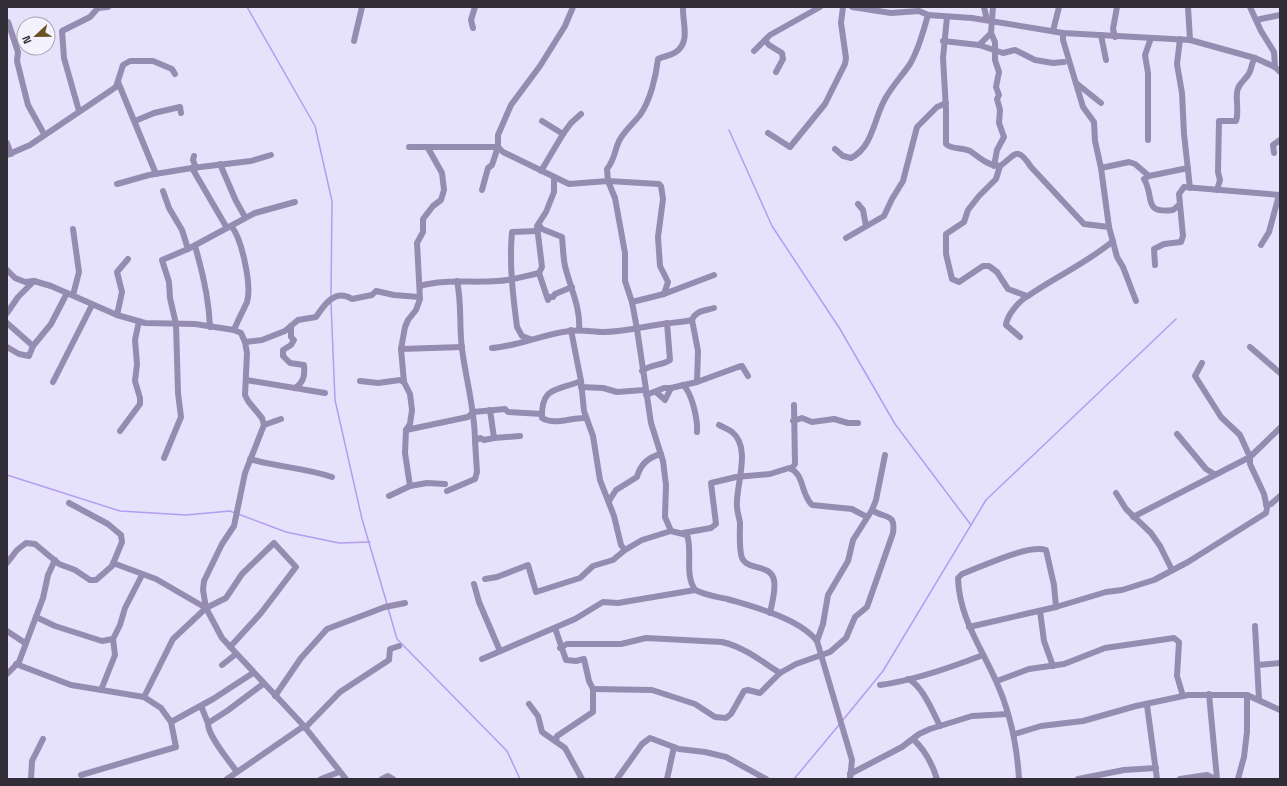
<svg xmlns="http://www.w3.org/2000/svg" width="1287" height="786" font-family="'Space Grotesk',sans-serif">
  <style>
    .lines { fill: none; stroke-linecap: round; stroke-linejoin: round }
    .stream { stroke: #b39df0; stroke-width: 1.5 }
    .street { stroke: #958db1; stroke-width: 6 }
  </style>
  <rect width="100%" height="100%" fill="#e7e2fb"/>
  <g class="lines">
    <g class="stream">
      <path d="M247 7 315 126 332 201 331 297"/>
      <path d="M729 130 772 226 840 329 895 424 971 525"/>
      <path d="M331 303 335 400 362 519 387 604"/>
      <path d="M7 475 120 511 186 515 230 511 235 513"/>
      <path d="M238 514 286 532 339 543 370 542"/>
      <path d="M388 608 397 639 507 751 520 779"/>
      <path d="M843 720 883 671 986 500 1176 319"/>
      <path d="M794 779 839 725"/>
    </g>
    <g class="street">
      <path d="M683 7C682 21 691 42 676 52 670 56 664 56 658 59 656 77 650 101 640 115 633 124 624 131 619 141 614 152 615 159 607 169L608 181 615 198 625 253V281L632 302 637 329 651 423 663 461 666 485 665 517 671 531 687 535C693 552 684 573 695 590 705 595 717 597 727 599 754 607 799 618 817 641L852 760 850 779"/>
      <path d="M852 7 891 13 919 11 928 15 972 18 1063 33 1190 40 1255 58 1275 67 1280 72"/>
      <path d="M984 7 987 20"/>
      <path d="M1188 7 1190 40"/>
      <path d="M1250 7 1261 31 1274 52 1275 67"/>
      <path d="M947 17 943 58 946 110V144C952 150 963 147 970 151 979 157 988 166 1000 166 1015 156 1016 144 1031 167L1084 224 1109 227"/>
      <path d="M1256 20 1280 15"/>
      <path d="M8 22 18 52 17 61 28 105 44 134"/>
      <path d="M473 28 471 20 475 7"/>
      <path d="M1053 31 1059 7"/>
      <path d="M991 33 995 42V60L999 72 996 87 999 95 997 99 1000 110 999 123 1004 137 997 150 994 166"/>
      <path d="M1063 33V40L1083 107 1094 122 1095 141 1101 168 1109 227 1117 257 1123 267 1136 301"/>
      <path d="M1101 35 1106 60"/>
      <path d="M1115 37 1113 29 1117 7"/>
      <path d="M1180 39 1177 64 1182 93 1184 134 1190 188"/>
      <path d="M765 40 769 45 782 53 783 59 776 72"/>
      <path d="M354 41 362 7"/>
      <path d="M943 41 979 45 1003 53 1015 50 1035 60 1053 63 1064 62"/>
      <path d="M979 45 991 33 993 7"/>
      <path d="M754 51 770 35 820 7"/>
      <path d="M118 82 156 174"/>
      <path d="M1076 83 1101 103"/>
      <path d="M79 111 64 58 62 31 90 17 98 8 108 7"/>
      <path d="M135 121 154 113 180 107 181 113"/>
      <path d="M768 133 790 147 825 104 845 64 846 58 841 23 843 7"/>
      <path d="M563 134 571 123 581 114"/>
      <path d="M1148 140V73L1145 55 1151 38"/>
      <path d="M7 143 11 154"/>
      <path d="M409 147H498L503 152 569 184 608 181 659 184 661 186 663 199 658 237 660 266 668 282 664 294"/>
      <path d="M835 149 843 156 851 158C873 147 874 118 885 99 892 86 902 76 910 64 919 49 923 32 928 15"/>
      <path d="M1274 153 1273 145 1280 140"/>
      <path d="M7 155 30 145 116 87 123 65 130 61H153L172 69 175 74"/>
      <path d="M194 156 193 160 196 168"/>
      <path d="M220 164 236 201 245 217"/>
      <path d="M1000 166 996 179 979 196 968 210 964 222 946 234V254L952 279 959 282 983 266H989L997 272 1008 289 1027 296"/>
      <path d="M1101 168 1129 162 1135 164 1149 176"/>
      <path d="M541 171 563 134 542 121"/>
      <path d="M554 177V192L546 212 537 226 542 267 539 273 548 300 549 297H553L555 294 572 287"/>
      <path d="M117 184 149 175 192 168"/>
      <path d="M482 190 488 168 492 165 498 147V135L511 105 540 66 565 26 573 7"/>
      <path d="M1217 190 1220 180 1218 172 1219 121H1236C1239 112 1236 102 1237 93 1237 85 1244 81 1248 75 1252 70 1251 63 1255 58"/>
      <path d="M163 191 169 208 182 230 188 249 162 260 169 282 170 298 176 324 178 393 181 417 164 458"/>
      <path d="M858 204 863 210 866 226"/>
      <path d="M1179 205 1173 210C1142 214 1155 197 1144 179L1149 176 1188 168"/>
      <path d="M539 225 542 229 562 237C563 247 563 257 565 266 570 287 581 308 579 330"/>
      <path d="M232 227C242 240 252 286 247 302 243 311 238 320 234 330"/>
      <path d="M227 228 192 168 251 161 271 155"/>
      <path d="M846 238 884 216 892 199 903 181 917 127 937 107 946 103"/>
      <path d="M1261 245 1269 232 1279 195"/>
      <path d="M195 246C203 273 209 299 210 327"/>
      <path d="M188 249 255 213 295 202"/>
      <path d="M1155 265 1154 249 1164 244 1181 242 1183 236 1179 194 1184 187 1280 195"/>
      <path d="M7 270 15 278 25 282 34 281 51 286 117 315 145 323 195 324 234 330 241 333 245 342 247 353 245 395 248 401 262 418 264 425 245 473 234 526 222 544 204 581 203 590 206 608 222 638 304 726 346 779"/>
      <path d="M457 281C462 304 459 327 462 349 466 380 475 410 475 441"/>
      <path d="M420 286C445 279 471 283 497 281 511 281 525 276 539 273"/>
      <path d="M73 295 79 272 73 229"/>
      <path d="M632 302 664 294 714 275"/>
      <path d="M7 313 18 297 34 281"/>
      <path d="M117 315 122 292 117 272 128 259"/>
      <path d="M692 320 698 351 697 382"/>
      <path d="M7 323 33 346"/>
      <path d="M291 326V337L294 340 291 345 283 350V356L290 363 304 365C305 375 304 382 295 388"/>
      <path d="M571 330 581 381C557 391 541 386 542 418 556 426 570 417 586 418"/>
      <path d="M1020 337 1006 325C1007 315 1019 301 1028 296 1055 277 1087 263 1113 241"/>
      <path d="M530 339 522 336 517 327C513 296 509 264 512 232L537 231"/>
      <path d="M245 342 262 340 285 331 298 320 316 317C324 305 335 288 352 299L372 295 376 291 394 295 419 297"/>
      <path d="M7 347 19 354 29 356 33 346 51 324 67 293"/>
      <path d="M1250 347 1280 373"/>
      <path d="M492 348C519 346 543 334 570 331 581 329 593 332 604 332 627 332 648 325 671 323 679 322 684 322 692 320 696 310 705 311 714 308"/>
      <path d="M401 349 462 347"/>
      <path d="M642 371C651 364 661 366 670 360L667 323"/>
      <path d="M246 380 325 393"/>
      <path d="M360 381 378 383 400 380 404 382 410 394 412 410 410 424 406 430 405 453 410 486"/>
      <path d="M581 381 584 411 593 436 600 480 614 516 621 545 625 550"/>
      <path d="M53 382 92 305"/>
      <path d="M404 382 401 349 405 327 408 320 416 310 420 299 417 243 423 232V219L433 206 441 200 444 190 442 173 428 148"/>
      <path d="M683 385C692 392 698 421 697 432"/>
      <path d="M581 387 603 388 617 392 644 390"/>
      <path d="M656 392 665 400 671 388"/>
      <path d="M646 395 664 388H671L697 382 738 367 742 366 748 376"/>
      <path d="M793 421 802 418 812 422 834 419 848 423H858"/>
      <path d="M264 425 281 419"/>
      <path d="M719 425C723 427 728 429 732 432 751 447 737 482 737 502 736 509 739 516 740 523 740 533 739 543 741 554 743 572 770 562 774 580 776 590 772 603 770 613"/>
      <path d="M406 430 468 417 473 412 505 409 508 412 542 414"/>
      <path d="M120 431 140 404V398L135 381 137 364 135 340 139 321"/>
      <path d="M1177 434 1206 469 1214 474"/>
      <path d="M494 438 520 436"/>
      <path d="M250 459C277 467 305 468 332 477"/>
      <path d="M791 469 795 464 794 405"/>
      <path d="M447 491 475 479 477 472 475 441 480 438 484 440 494 438 490 410"/>
      <path d="M1116 493 1126 509 1151 533 1160 546 1172 570"/>
      <path d="M389 496 410 486 427 483 445 484"/>
      <path d="M609 501 616 490 637 477C640 465 649 457 661 454"/>
      <path d="M1266 505 1271 504 1280 496"/>
      <path d="M1133 517 1250 457 1280 428"/>
      <path d="M683 533 711 528 716 524 711 483 736 477 770 474 789 468C805 474 800 493 812 505L852 509 867 517"/>
      <path d="M7 563 17 550 26 543 35 544 59 564 75 570 90 580H96L112 566 122 542 121 535 108 524 69 503"/>
      <path d="M113 563 156 579 206 608"/>
      <path d="M485 579 497 577 528 565 536 592 580 578 593 566 613 560 625 550 642 540 671 531"/>
      <path d="M474 584 479 602 500 651"/>
      <path d="M1040 611 1044 641 1053 666"/>
      <path d="M36 617 55 626 102 641 113 639"/>
      <path d="M1255 626 1259 699"/>
      <path d="M969 627 1056 607 1106 592 1122 590 1154 580 1188 562 1266 513 1267 508 1264 494 1250 464V457L1240 435 1221 417 1195 376 1202 363"/>
      <path d="M555 628 566 660 576 661 584 659 589 681 593 689V712L557 736 556 741"/>
      <path d="M7 631 25 643"/>
      <path d="M817 641 823 624 828 595 848 561 853 540 872 510 876 500 885 455"/>
      <path d="M560 648 567 644H621L646 638 722 642C744 647 761 661 780 673"/>
      <path d="M482 659 575 619 603 602 618 603 695 590"/>
      <path d="M16 664 71 685 144 697 161 708 171 722 176 747 81 775"/>
      <path d="M222 665 236 654"/>
      <path d="M1258 665 1280 663"/>
      <path d="M7 674 19 662 43 598 48 575 55 560"/>
      <path d="M908 679C922 685 933 712 940 726"/>
      <path d="M997 681 1029 669 1064 664 1105 648 1174 638 1179 642 1177 676 1183 696"/>
      <path d="M880 685C912 681 952 667 983 655"/>
      <path d="M593 689 652 690 695 704 715 717 726 718 731 714 744 691 748 690 760 693 780 673 796 664 830 652 846 638 855 617 867 607 893 533C896 512 884 519 872 510"/>
      <path d="M101 690 115 655 113 639 120 625 125 608 142 575"/>
      <path d="M1209 694 1217 779"/>
      <path d="M275 696 301 658 327 629 385 607 405 603"/>
      <path d="M144 697 173 639 206 608 226 598 242 574 274 543 296 567 261 613 230 647"/>
      <path d="M529 704 538 716 542 732 565 748 582 779"/>
      <path d="M1147 705 1157 779"/>
      <path d="M201 706 208 723"/>
      <path d="M171 722 213 699 253 673"/>
      <path d="M305 728 340 692 389 660 390 649 399 646"/>
      <path d="M1015 734 1041 726 1083 721 1136 706 1188 695H1247L1280 710"/>
      <path d="M913 739C925 750 932 763 937 779"/>
      <path d="M237 772C230 762 207 735 208 723L227 711 263 684"/>
      <path d="M850 774 902 747 919 734 930 729 972 716 1008 714"/>
      <path d="M31 779 32 761 43 739"/>
      <path d="M227 779 304 726"/>
      <path d="M321 779 339 772"/>
      <path d="M382 779 388 776 393 779"/>
      <path d="M617 779 642 744 650 738 679 749 705 752 726 757 766 779"/>
      <path d="M667 779 674 747"/>
      <path d="M1019 779C1017 744 1011 714 996 681 981 647 959 617 958 578L962 574C981 567 1028 544 1046 550L1054 585 1056 607"/>
      <path d="M1078 779 1124 770 1156 768"/>
      <path d="M1180 779 1207 775 1215 779"/>
      <path d="M1238 779 1244 757 1247 732V695"/>
    </g>
  </g>
  <rect width="1287" height="786" fill="none" stroke="#312e38" stroke-width="16"/>
  <g transform="translate(36 36) rotate(248)"><circle r="19" fill="#f4f2fc" stroke="#a6a4ae"/>
  <path d="M0-3L7 15L0 10L-7 15Z" fill="#685322"/>
  <text y="-6" font-size="11" font-weight="bold" text-anchor="middle" fill="#312e38">N</text>
  </g>
</svg>
